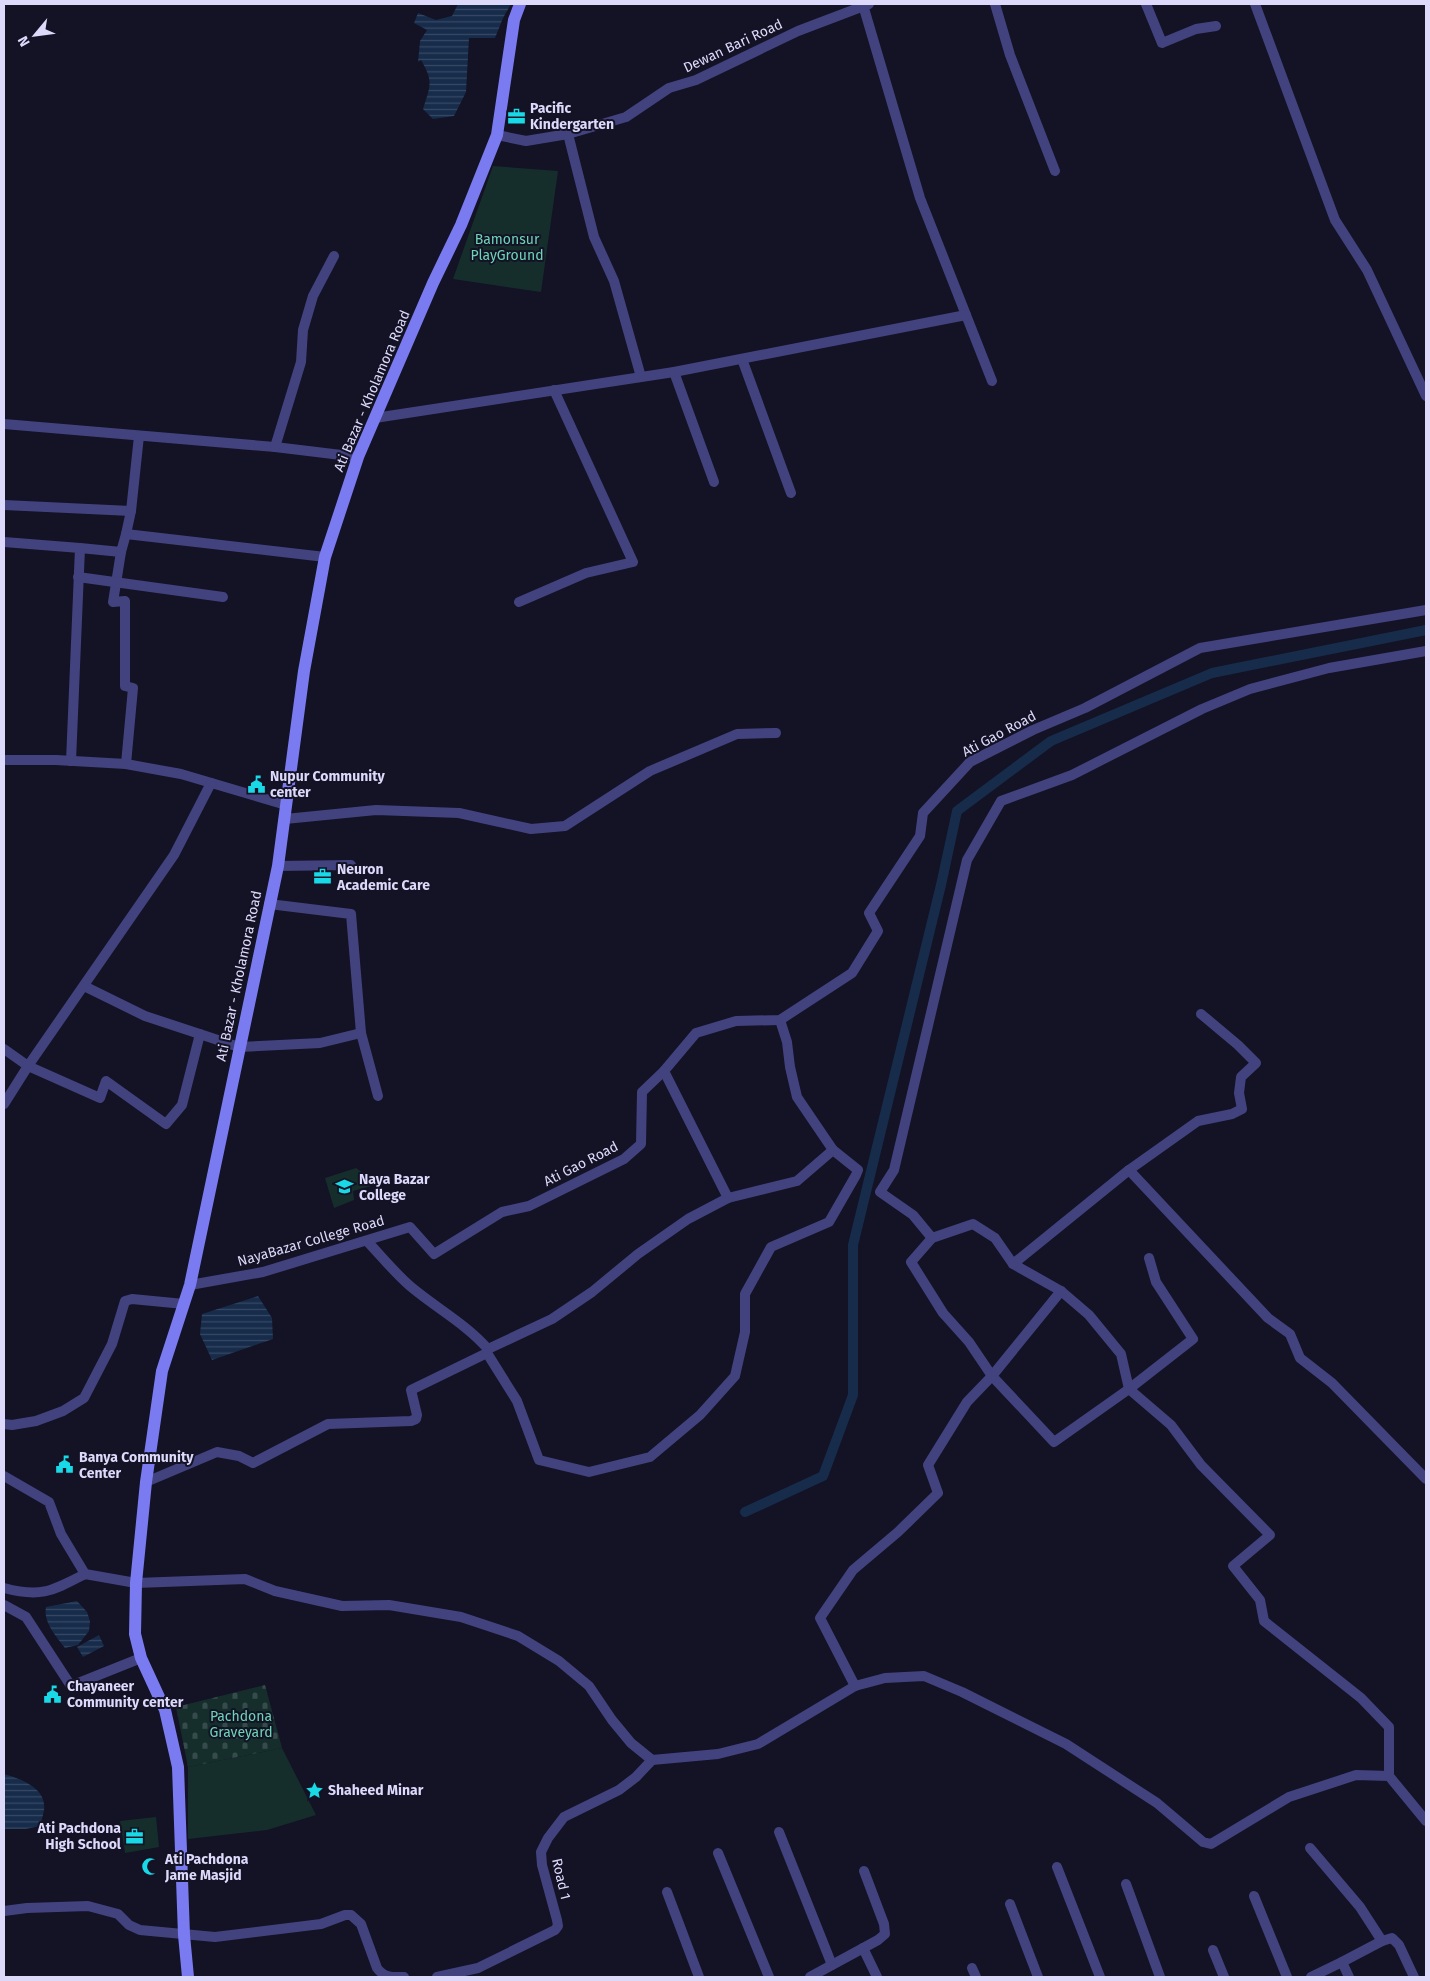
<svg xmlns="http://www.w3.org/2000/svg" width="1430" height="1981" font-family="'Fira Sans',sans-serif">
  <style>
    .green { fill: #152e2c }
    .cemetery { fill: url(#cemetery-stones) }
    .water { fill: url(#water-rules) }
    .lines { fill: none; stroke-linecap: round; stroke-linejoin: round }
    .canal { stroke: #162c4a; stroke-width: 10 }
    .street { stroke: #42427f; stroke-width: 10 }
    .secondary { stroke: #7a7bf1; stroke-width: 12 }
    .labels { text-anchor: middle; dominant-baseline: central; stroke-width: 4; stroke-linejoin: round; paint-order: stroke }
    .street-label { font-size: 14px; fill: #dcd9fb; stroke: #141225 }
    .poi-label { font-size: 14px; font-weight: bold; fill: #dcd9fb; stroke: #141225; text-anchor: start }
    .park-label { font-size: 14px; fill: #6cd4b7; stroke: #141225 }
  </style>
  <defs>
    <pattern id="cemetery-stones" width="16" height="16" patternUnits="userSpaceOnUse" patternTransform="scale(1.25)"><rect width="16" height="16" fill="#152e2c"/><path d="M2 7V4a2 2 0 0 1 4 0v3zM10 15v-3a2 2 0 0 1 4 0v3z" fill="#364c4c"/></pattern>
    <pattern id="water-rules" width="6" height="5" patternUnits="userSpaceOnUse" patternTransform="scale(1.25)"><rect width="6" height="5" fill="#162c4a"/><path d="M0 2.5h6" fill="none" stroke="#374a65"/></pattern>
  </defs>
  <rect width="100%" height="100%" fill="#141225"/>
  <g class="green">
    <path d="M493 166 558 171 541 292 453 279Z"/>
    <path d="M356 1168 363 1173H368L371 1186 353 1191 354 1200 334 1208 325 1178Z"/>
    <path d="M282 1748 316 1815 267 1830 188 1839V1767Z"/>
    <path d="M156 1817 159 1847 125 1853 120 1821Z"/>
  </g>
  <path class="cemetery" d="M265 1685 282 1748 188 1767 176 1707Z"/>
  <g class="water">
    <path d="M458 4H511L503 18 495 38H469L466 92 454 116 433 119 423 109C430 86 434 82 421 60L418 62 420 41 427 30 414 23 418 13 436 20 452 16Z"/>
    <path d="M258 1296 272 1318 273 1339 212 1360 200 1334 202 1314Z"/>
    <path d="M77 1601 87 1612 90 1621 89 1631 78 1645 65 1648C56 1636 43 1622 46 1607Z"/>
    <path d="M99 1635 104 1646 83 1657 77 1647Z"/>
    <path d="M4 1774C21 1779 47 1788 44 1810 43 1816 41 1821 40 1826L26 1829H4Z"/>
  </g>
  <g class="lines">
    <path class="canal" d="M745 1512 823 1476 853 1395V1245L941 885 957 811 1051 741 1212 673 1426 630"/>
    <g class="street">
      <path d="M995 4 1010 55 1055 171"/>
      <path d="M1146 4 1162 43 1196 29 1216 26"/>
      <path d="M1255 4 1335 220 1367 270 1426 396"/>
      <path d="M863 5 920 198 992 381"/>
      <path d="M568 134 594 237 614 281 641 377"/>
      <path d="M497 135 526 141 568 134 626 117 669 88 696 80 798 31 869 4"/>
      <path d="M742 359 791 493"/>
      <path d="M674 372 714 482"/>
      <path d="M375 418 674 372 966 315"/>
      <path d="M4 424 275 447 358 457"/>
      <path d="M275 447 301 362 303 330 313 296 334 256"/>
      <path d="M4 505 131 511 126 534"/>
      <path d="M131 511 139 436"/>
      <path d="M4 542 80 548 71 761"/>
      <path d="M80 548 121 552 126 534 325 557"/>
      <path d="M121 552 113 602 125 601V686L133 688 126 764"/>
      <path d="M78 577 223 597"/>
      <path d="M519 602 586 573 633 562 554 390"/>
      <path d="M4 760H56L126 764 181 774 286 805"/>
      <path d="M285 819 376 810 459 813 531 829 565 826 650 771 737 734 776 733"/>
      <path d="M278 866 351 865"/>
      <path d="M269 904 351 914 361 1033 378 1096"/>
      <path d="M84 986 145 1016 239 1047 320 1043 361 1033"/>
      <path d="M1201 1014 1238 1045 1256 1063 1241 1077 1239 1093 1242 1109 1232 1114 1198 1121 1129 1170 1013 1264 1061 1291 1089 1315 1121 1354 1129 1389 1171 1425 1201 1465 1270 1535 1233 1566 1260 1600 1264 1621 1361 1698 1389 1727V1776"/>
      <path d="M4 1049 28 1066 100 1098 106 1081 166 1124 182 1105 200 1034"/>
      <path d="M4 1104 28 1066 174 855 211 783"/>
      <path d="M1129 1170 1268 1318 1290 1334 1300 1358 1332 1383 1426 1479"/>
      <path d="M728 1198 797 1181 833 1150"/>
      <path d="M932 1238 911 1262 943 1313 969 1342 992 1376 1054 1442 1129 1389 1193 1339 1156 1282 1149 1258"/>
      <path d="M367 1241C381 1256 394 1272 410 1286 436 1308 465 1323 488 1349L487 1353 517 1401 539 1460 589 1472 650 1457 700 1415 735 1376 745 1332V1294L771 1247 829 1222 856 1175 858 1170 833 1150 797 1097 790 1067 787 1042 780 1020"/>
      <path d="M1013 1264 995 1238 973 1224 932 1238 913 1215 880 1192 894 1170 967 860 1001 801 1072 775 1202 709 1250 689 1329 668 1426 651"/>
      <path d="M190 1285 263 1272 410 1227 434 1254 502 1212 529 1206 624 1159 641 1144 642 1092 664 1071 696 1033 736 1021 780 1020 852 973 878 931 869 913 920 836 923 813 970 762 1033 730 1085 708 1200 648 1426 610"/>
      <path d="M488 1349 552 1319 592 1292 638 1254 688 1219 728 1198 664 1071"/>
      <path d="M4 1424 12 1425 36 1421 63 1411 84 1398 112 1344 125 1301 132 1299 184 1304"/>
      <path d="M4 1476 49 1502 61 1534 85 1574 136 1583 245 1579 275 1591 342 1606 389 1605 461 1617 518 1636 559 1661 589 1686 612 1720 631 1743 652 1760 718 1754 758 1744 855 1686 885 1678 924 1676 962 1692 1066 1744 1157 1803 1203 1842 1211 1844 1289 1797 1356 1775 1389 1776 1426 1821"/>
      <path d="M146 1482 217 1452 239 1456 253 1463 328 1424 411 1421 416 1419 417 1415 411 1390 487 1353"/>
      <path d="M4 1588C41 1598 52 1591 85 1574"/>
      <path d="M4 1605 26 1617 71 1686 141 1658"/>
      <path d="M855 1686 820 1618 853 1570 898 1532 938 1493 928 1465 967 1402 992 1376 1061 1291"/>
      <path d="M779 1832 832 1965"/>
      <path d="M1310 1848 1360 1907 1382 1941"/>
      <path d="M718 1853 769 1977"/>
      <path d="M1057 1867 1100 1977"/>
      <path d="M1126 1884 1160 1977"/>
      <path d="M667 1892 699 1977"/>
      <path d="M1254 1896 1287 1977"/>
      <path d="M1010 1904 1038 1977"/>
      <path d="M4 1911 27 1908 88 1906 118 1914 129 1925 140 1930 215 1937 321 1924 345 1915H351L361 1924 377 1968C384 1978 393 1977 404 1977"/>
      <path d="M863 1948 877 1977"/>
      <path d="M1213 1950 1224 1977"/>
      <path d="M1342 1962 1382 1941 1392 1938 1399 1945 1414 1977"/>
      <path d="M972 1968 976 1977"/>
      <path d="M437 1977 478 1968 555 1930 558 1926 557 1920 542 1865 541 1852 548 1838 564 1817 619 1790 636 1777 652 1760"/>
      <path d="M810 1977 878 1940 885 1934 884 1924 864 1871"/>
      <path d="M1311 1977 1342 1962 1349 1977"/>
    </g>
    <path class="secondary" d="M188 1977 184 1935 178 1767 165 1710 141 1658 135 1634 136 1583 146 1482 162 1371 190 1285 278 866 304 671 325 557 358 457 433 283 461 225 497 135 514 20 520 4"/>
  </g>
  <defs>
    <symbol id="office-bare" viewBox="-9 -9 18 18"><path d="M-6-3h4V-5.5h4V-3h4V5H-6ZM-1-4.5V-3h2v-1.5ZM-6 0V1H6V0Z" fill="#1ad9e7" stroke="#141225" stroke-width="2.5" paint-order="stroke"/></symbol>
    <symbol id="civic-bare" viewBox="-9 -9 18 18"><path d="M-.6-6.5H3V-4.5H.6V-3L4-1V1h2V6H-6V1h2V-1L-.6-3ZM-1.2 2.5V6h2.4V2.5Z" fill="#1ad9e7" stroke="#141225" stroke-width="2.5" paint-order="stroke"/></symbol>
    <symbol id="university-bare" viewBox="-9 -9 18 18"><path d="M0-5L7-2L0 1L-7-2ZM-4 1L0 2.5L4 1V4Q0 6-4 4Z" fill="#1ad9e7" stroke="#141225" stroke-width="2.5" paint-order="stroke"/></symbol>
    <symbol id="sight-bare" viewBox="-9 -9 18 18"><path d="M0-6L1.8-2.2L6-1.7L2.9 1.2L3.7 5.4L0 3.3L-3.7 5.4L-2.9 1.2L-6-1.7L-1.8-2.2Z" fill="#1ad9e7" stroke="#141225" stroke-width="2.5" paint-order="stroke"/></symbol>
    <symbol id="mosque-bare" viewBox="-9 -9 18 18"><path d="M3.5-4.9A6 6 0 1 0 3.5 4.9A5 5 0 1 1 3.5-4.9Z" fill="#1ad9e7" stroke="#141225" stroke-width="2.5" paint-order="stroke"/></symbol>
  </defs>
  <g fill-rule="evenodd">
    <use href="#office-bare" x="504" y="104" width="25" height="25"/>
    <use href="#civic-bare" x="244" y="772" width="25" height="25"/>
    <use href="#office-bare" x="310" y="864" width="25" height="25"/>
    <use href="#university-bare" x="332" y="1174" width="25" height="25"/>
    <use href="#civic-bare" x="52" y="1452" width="25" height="25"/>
    <use href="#civic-bare" x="40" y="1682" width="25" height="25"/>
    <use href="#sight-bare" x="302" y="1778" width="25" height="25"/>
    <use href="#office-bare" x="122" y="1824" width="25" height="25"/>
    <use href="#mosque-bare" x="138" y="1854" width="25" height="25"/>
  </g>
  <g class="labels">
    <g class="street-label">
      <text transform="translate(733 46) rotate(-25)">Dewan Bari Road</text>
      <text transform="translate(372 391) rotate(-67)">Ati Bazar - Kholamora Road</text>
      <text transform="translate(999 734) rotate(-28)">Ati Gao Road</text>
      <text transform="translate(239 976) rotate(-78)">Ati Bazar - Kholamora Road</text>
      <text transform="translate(581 1164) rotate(-27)">Ati Gao Road</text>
      <text transform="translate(311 1241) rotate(-16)">NayaBazar College Road</text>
      <text transform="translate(561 1879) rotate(77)">Road 1</text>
    </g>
    <g class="poi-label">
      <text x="530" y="108">Pacific<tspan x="530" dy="16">Kindergarten</tspan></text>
      <text x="270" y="776">Nupur Community<tspan x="270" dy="16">center</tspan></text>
      <text x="337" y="869">Neuron<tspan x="337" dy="16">Academic Care</tspan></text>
      <text x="359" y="1179">Naya Bazar<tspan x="359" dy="16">College</tspan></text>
      <text x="79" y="1457">Banya Community<tspan x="79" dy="16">Center</tspan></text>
      <text x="67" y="1686">Chayaneer<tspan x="67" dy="16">Community center</tspan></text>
      <text x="328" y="1790">Shaheed Minar</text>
      <text x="121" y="1828" text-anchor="end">Ati Pachdona<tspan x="121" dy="16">High School</tspan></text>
      <text x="165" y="1859">Ati Pachdona<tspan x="165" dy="16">Jame Masjid</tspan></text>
    </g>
    <g class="park-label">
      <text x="507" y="239">Bamonsur<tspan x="507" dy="16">PlayGround</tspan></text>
      <text x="241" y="1716">Pachdona<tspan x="241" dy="16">Graveyard</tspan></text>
    </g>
  </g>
  <rect width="1430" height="1981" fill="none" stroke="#dcd9fb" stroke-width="10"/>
  <g transform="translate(35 35) rotate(241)" stroke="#141225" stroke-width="4" paint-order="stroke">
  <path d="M0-4L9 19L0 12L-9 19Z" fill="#dcd9fb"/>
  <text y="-8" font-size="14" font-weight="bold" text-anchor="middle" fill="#dcd9fb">N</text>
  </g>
</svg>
